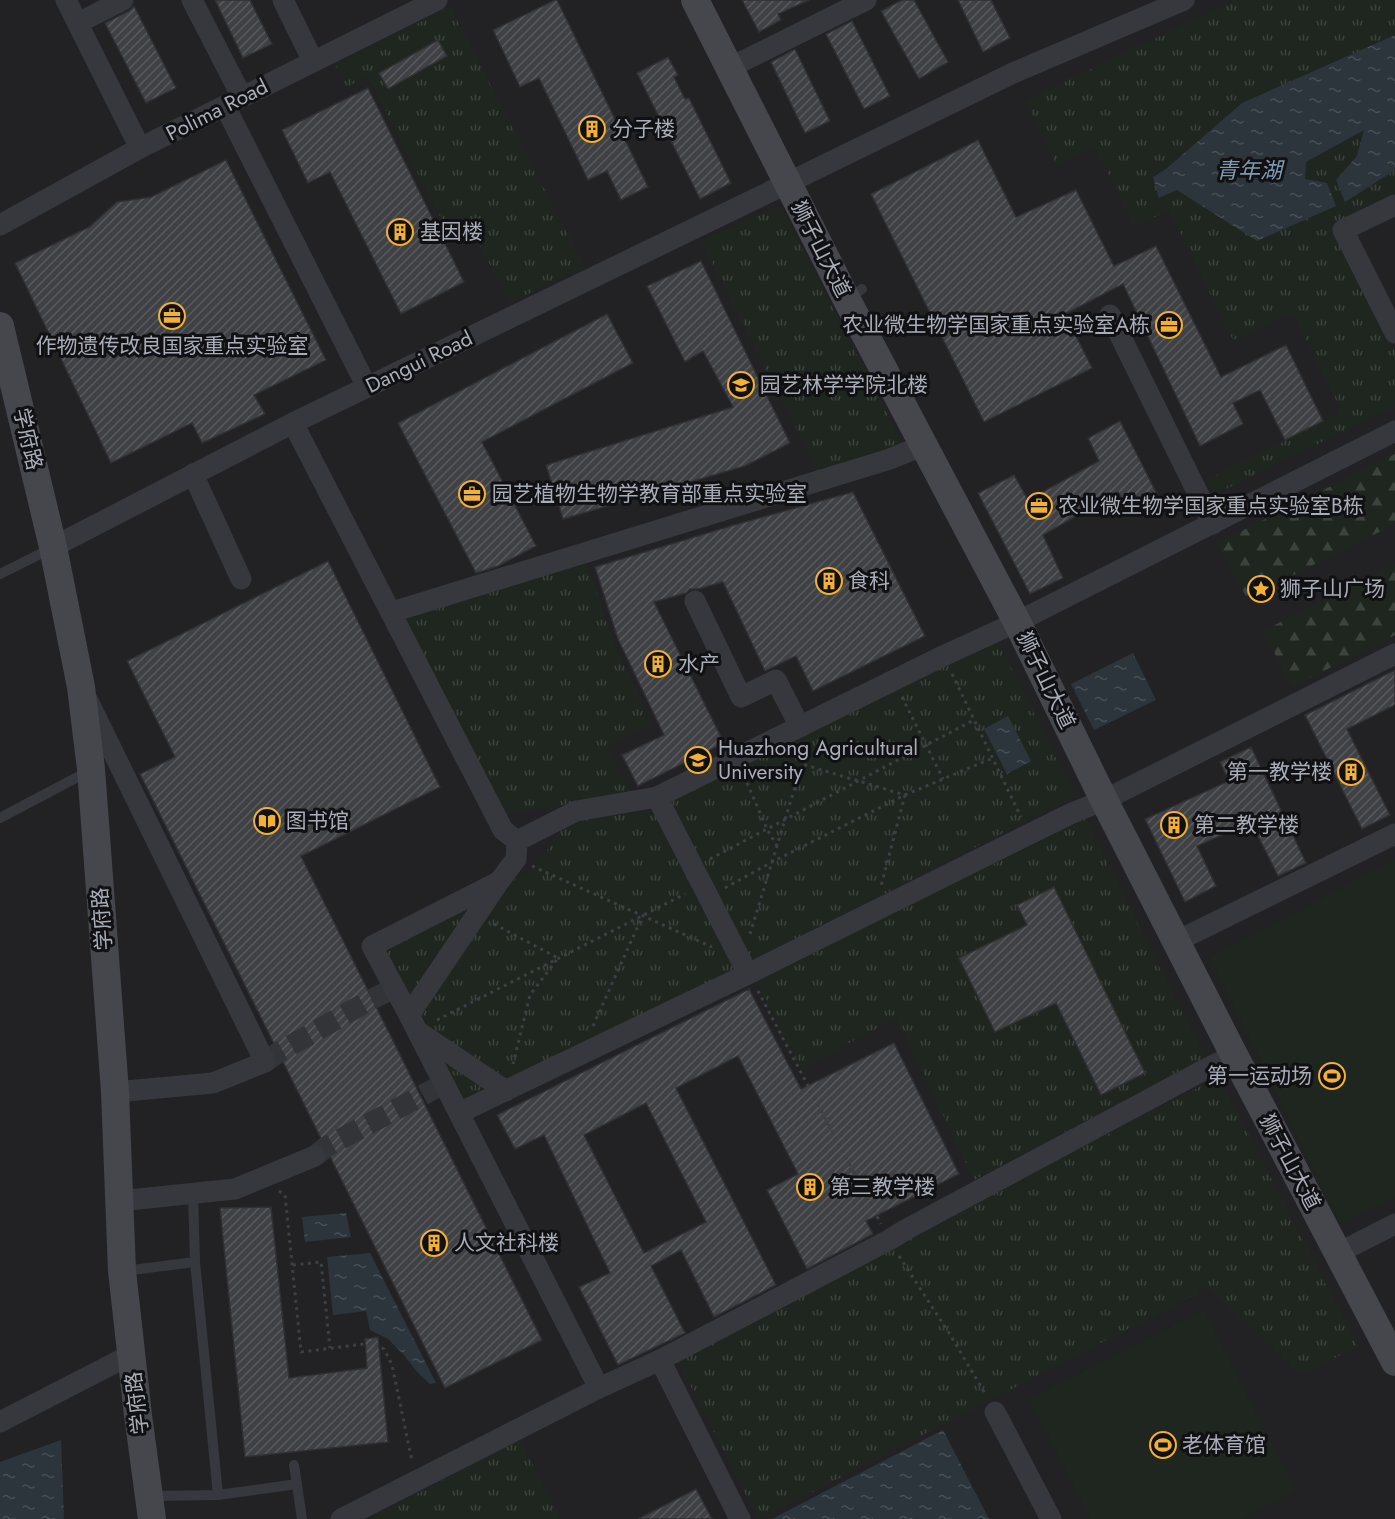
<svg xmlns="http://www.w3.org/2000/svg" width="1395" height="1519" font-family="Jost,'Noto Sans SC',sans-serif">
  <style>
    .built { fill: #222225 }
    .grass { fill: url(#grass-tufts) }
    .forest { fill: url(#forest-firs) }
    .pitch { fill: #1e261f }
    .water { fill: url(#water-ripples) }
    .building { fill: url(#building-hatch); stroke: #303034; stroke-width: 1.5; fill-rule: evenodd }
    .lines { fill: none; stroke-linecap: round; stroke-linejoin: round }
    .street-tunnel { stroke: #333438; stroke-width: 21; stroke-dasharray: 21 10; stroke-linecap: butt }
    .path { stroke: #3d3f44; stroke-width: 3; stroke-dasharray: 3 4.5; stroke-linecap: butt }
    .lane { stroke: #37383d; stroke-width: 10 }
    .street { stroke: #37383d; stroke-width: 21 }
    .secondary { stroke: #45474d; stroke-width: 28 }
    .labels { text-anchor: middle; dominant-baseline: central; stroke-width: 6; stroke-linejoin: round; paint-order: stroke }
    .street-label { font-size: 21px; fill: #a8adb8; stroke: #111113 }
    .poi-label { font-size: 21px; fill: #a8adb8; stroke: #111113; text-anchor: start }
    .water-label { font-size: 22px; font-style: italic; fill: #7f9bb3; stroke: #111113 }
  </style>
  <defs>
    <pattern id="grass-tufts" width="24" height="20" patternUnits="userSpaceOnUse" patternTransform="scale(1.5)"><rect width="24" height="20" fill="#1e261f"/><path d="M3 7l-1-3M5 7V3M7 7l1-3M15 17l-1-3M17 17v-4M19 17l1-3" fill="none" stroke="#3c433d"/></pattern>
    <pattern id="forest-firs" width="22" height="20" patternUnits="userSpaceOnUse" patternTransform="scale(1.5)"><rect width="22" height="20" fill="#1e261f"/><path d="M5 1l3.5 6h-7zM16 11l3.5 6h-7z" fill="#3c433d"/></pattern>
    <pattern id="water-ripples" width="26" height="14" patternUnits="userSpaceOnUse" patternTransform="scale(1.5)"><rect width="26" height="14" fill="#2c353c"/><path d="M2 4q2-2 4 0t4 0M15 11q2-2 4 0t4 0" fill="none" stroke="#485056"/></pattern>
    <pattern id="building-hatch" width="6" height="6" patternUnits="userSpaceOnUse" patternTransform="scale(1.5)"><rect width="6" height="6" fill="#404145"/><path d="M-1 1l2-2M0 6l6-6M5 7l2-2" fill="none" stroke="#595a5e"/></pattern>
  </defs>
  <rect width="100%" height="100%" fill="#161618"/>
  <rect class="built" x="0" y="0" width="1395" height="1519"/>
  <g class="grass">
    <path d="M1235 0H1395V197L1333 226 1395 351V406L1214 495 1207 480 1342 412 1293 312 1233 340 1169 210 1135 227 1095 147 1057 165 1025 101Z"/>
    <path d="M450 7 585 268 510 302 464 216 445 226 368 76 347 87 335 65Z"/>
    <path d="M780 206 903 445 818 471 701 241Z"/>
    <path d="M585 558 616 649 652 724 607 747 631 793 499 816 401 616Z"/>
    <path d="M997 640 1075 796 736 970 463 1104 383 949 533 870 568 821 652 811Z"/>
    <path d="M1085 819 1205 1058 974 1180 897 1018 801 1068 757 981Z"/>
    <path d="M1219 1077 1358 1347 1300 1374 1209 1287 760 1519H758L676 1357Z"/>
    <path d="M520 1440 560 1519H368Z"/>
  </g>
  <g class="forest">
    <path d="M1395 454V524L1247 598 1218 543Z"/>
    <path d="M1395 564V635L1292 687 1263 631Z"/>
  </g>
  <g class="pitch">
    <path d="M1395 860V1198L1340 1224 1210 957Z"/>
    <path d="M1203 1310 1296 1491 1242 1519H1091L1029 1399Z"/>
  </g>
  <g class="water">
    <path d="M1395 35V170L1345 202 1336 180 1357 156 1364 130 1306 162 1305 179 1327 183 1336 206 1257 241 1177 190 1159 198 1153 177 1166 169 1242 103Z"/>
    <path d="M1133 653 1156 700 1094 730 1071 684Z"/>
    <path d="M1008 716 1031 761 1007 774 984 729Z"/>
    <path d="M346 1213 351 1237 305 1242 302 1217Z"/>
    <path d="M370 1253 436 1383 430 1384 418 1373 404 1355 388 1339 370 1330 366 1311 333 1315 327 1257Z"/>
    <path d="M943 1430 989 1519H772Z"/>
    <path d="M61 1440 64 1519H0V1462Z"/>
  </g>
  <g class="building">
    <path d="M215 0H250L272 44 243 58Z"/>
    <path d="M555 0H557L648 187 621 200 607 171 588 180 539 78 520 87 493 30Z"/>
    <path d="M742 0H809L778 14 781 20 759 32Z"/>
    <path d="M902 0H914L948 62 919 79 881 11Z"/>
    <path d="M958 0H991L1010 38 983 52Z"/>
    <path d="M134 6 176 88 146 103 105 23 129 11Z"/>
    <path d="M852 21 890 96 864 109 826 34Z"/>
    <path d="M438 40 447 56 388 89 379 73Z"/>
    <path d="M795 49 830 121 805 133 771 62Z"/>
    <path d="M668 57 678 75 674 77 685 99 689 98 731 183 700 199 637 73Z"/>
    <path d="M368 88 464 282 401 314 330 172 308 183 282 130Z"/>
    <path d="M978 140 1016 217 1076 190 1114 266 1156 246 1221 377 1286 345 1323 421 1285 440 1260 390 1233 403 1243 424 1200 446 1123 284 1065 314 1092 368 984 422 871 194Z"/>
    <path d="M226 160 326 360 254 395 265 414 202 443 192 423 111 463 15 263 89 227 117 202 151 197Z"/>
    <path d="M701 261 790 443 745 466 563 519 546 465 733 407 703 351 685 362 647 286Z"/>
    <path d="M607 314 633 363 482 442 536 546 498 566 476 573 398 423Z"/>
    <path d="M1120 421 1159 498 1129 512 1118 492 1043 535 1063 578 1030 594 978 493 1014 475 1028 500 1099 461 1088 438Z"/>
    <path d="M853 492 925 636 813 691 796 656 765 671 723 582 698 589H690L686 593 654 602 724 743 638 786 622 755 664 735 618 639 595 567 734 525Z"/>
    <path d="M328 561 440 787 301 856 542 1340 445 1388 140 774 175 757 127 661Z"/>
    <path d="M1395 670V705L1347 729 1390 815 1362 829 1305 715Z"/>
    <path d="M1251 747 1306 863 1278 876 1251 822 1197 846 1216 886 1185 902 1145 819 1229 781 1220 762Z"/>
    <path d="M1054 887 1145 1073 1101 1095 1056 1003 995 1032 959 958 1027 925 1017 905Z"/>
    <path d="M749 989 801 1089 894 1043 959 1174 866 1221 873 1234 807 1269 767 1190 798 1174 738 1056 676 1088 776 1285 714 1317 681 1250 651 1266 685 1333 618 1365 579 1287 610 1273 544 1135 515 1149 497 1115ZM646 1103 706 1222 644 1253 584 1135Z"/>
    <path d="M271 1207 289 1378 367 1368 365 1339 378 1337 388 1442 245 1457 220 1208Z"/>
    <path d="M696 1489 712 1519H638Z"/>
  </g>
  <g class="lines">
    <g class="street-tunnel">
      <path d="M265 1062 279 1052 372 999 395 988"/>
      <path d="M315 1156 326 1147 443 1084"/>
    </g>
    <g class="path">
      <path d="M952 674 1021 817"/>
      <path d="M902 697 943 779"/>
      <path d="M744 776 767 829 777 846"/>
      <path d="M710 859 974 720"/>
      <path d="M532 866 712 947"/>
      <path d="M725 888 772 862 905 795 993 758"/>
      <path d="M494 924 558 958 530 995 513 1064"/>
      <path d="M750 934 802 764 905 795 881 886"/>
      <path d="M758 991 881 1224"/>
      <path d="M437 1020 685 894"/>
      <path d="M593 1026 642 917"/>
      <path d="M279 1191 285 1195 301 1352 372 1343 384 1349 392 1365 412 1461"/>
      <path d="M899 1256 949 1333 986 1395"/>
      <path d="M293 1265 321 1262 330 1348"/>
    </g>
    <g class="lane">
      <path d="M847 300 862 289"/>
      <path d="M0 574 52 548"/>
      <path d="M0 818 89 771"/>
      <path d="M193 1194 195 1262 218 1495"/>
      <path d="M124 1271 195 1262"/>
      <path d="M294 1465 302 1519"/>
      <path d="M151 1496 218 1495 297 1484"/>
    </g>
    <g class="street">
      <path d="M66 0 140 148"/>
      <path d="M192 0 242 97"/>
      <path d="M283 0 313 61"/>
      <path d="M78 23 123 0"/>
      <path d="M729 68 866 0"/>
      <path d="M225 106 367 387"/>
      <path d="M1395 205 1343 230 1395 333"/>
      <path d="M0 225 140 148 437 0"/>
      <path d="M1110 315 1213 524"/>
      <path d="M293 423 503 830 517 841 516 859 498 883 409 1015"/>
      <path d="M193 474 241 579"/>
      <path d="M53 547 293 423 757 198 1013 73 1184 0"/>
      <path d="M695 601 741 697 776 680 800 727"/>
      <path d="M392 612 890 459 924 445"/>
      <path d="M88 701 265 1062 213 1083 115 1092"/>
      <path d="M657 797 748 974"/>
      <path d="M517 841 576 811 657 797 943 656 1017 622 1395 431"/>
      <path d="M496 883 372 946 409 1015 599 1388"/>
      <path d="M1177 941 1395 834"/>
      <path d="M417 1031 506 1091"/>
      <path d="M459 1113 748 974 1070 814 1104 800 1395 654"/>
      <path d="M119 1201 235 1189 315 1156"/>
      <path d="M1338 1253 1395 1224"/>
      <path d="M660 1360 740 1519"/>
      <path d="M995 1412 1051 1519"/>
      <path d="M0 1422 132 1354"/>
      <path d="M341 1519 599 1388 660 1360 889 1240 905 1230 1200 1072 1234 1055"/>
    </g>
    <g class="secondary">
      <path d="M695 0 847 300 1017 622 1104 800 1234 1055 1395 1362"/>
      <path d="M0 326 53 547 81 687 91 769 115 1092 122 1271 138 1415 152 1519"/>
    </g>
  </g>
  <defs>
    <symbol id="building-ring" viewBox="-11 -11 22 22"><circle r="9.5" fill="#111113" stroke="#f2b134" stroke-width="1.5"/><path d="M-4-6H4V6H1V3H-1V6H-4ZM-2.5-4.3h1.7v1.8h-1.7ZM.8-4.3h1.7v1.8H.8ZM-2.5-1h1.7V.8h-1.7ZM.8-1h1.7V.8H.8Z" fill="#f2b134"/></symbol>
    <symbol id="office-ring" viewBox="-11 -11 22 22"><circle r="9.5" fill="#111113" stroke="#f2b134" stroke-width="1.5"/><path d="M-6-3h4V-5.5h4V-3h4V5H-6ZM-1-4.5V-3h2v-1.5ZM-6 0V1H6V0Z" fill="#f2b134"/></symbol>
    <symbol id="school-ring" viewBox="-11 -11 22 22"><circle r="9.5" fill="#111113" stroke="#f2b134" stroke-width="1.5"/><path d="M0-5L7-2L0 1L-7-2ZM-4 1L0 2.5L4 1V4Q0 6-4 4Z" fill="#f2b134"/></symbol>
    <symbol id="sight-ring" viewBox="-11 -11 22 22"><circle r="9.5" fill="#111113" stroke="#f2b134" stroke-width="1.5"/><path d="M0-6L1.8-2.2L6-1.7L2.9 1.2L3.7 5.4L0 3.3L-3.7 5.4L-2.9 1.2L-6-1.7L-1.8-2.2Z" fill="#f2b134"/></symbol>
    <symbol id="university-ring" viewBox="-11 -11 22 22"><circle r="9.5" fill="#111113" stroke="#f2b134" stroke-width="1.5"/><path d="M0-5L7-2L0 1L-7-2ZM-4 1L0 2.5L4 1V4Q0 6-4 4Z" fill="#f2b134"/></symbol>
    <symbol id="library-ring" viewBox="-11 -11 22 22"><circle r="9.5" fill="#111113" stroke="#f2b134" stroke-width="1.5"/><path d="M-6-4Q-3-5.5-.7-3.5V5Q-3 3-6 4ZM6-4Q3-5.5 .7-3.5V5Q3 3 6 4Z" fill="#f2b134"/></symbol>
    <symbol id="stadium-ring" viewBox="-11 -11 22 22"><circle r="9.5" fill="#111113" stroke="#f2b134" stroke-width="1.5"/><path d="M0-5a6.5 5 0 1 0 0 10a6.5 5 0 1 0 0-10ZM-3.5-1.8h7v3.6h-7Z" fill="#f2b134"/></symbol>
  </defs>
  <g fill-rule="evenodd">
    <use href="#building-ring" x="577" y="114" width="30" height="30"/>
    <use href="#building-ring" x="385" y="217" width="30" height="30"/>
    <use href="#office-ring" x="157" y="301" width="30" height="30"/>
    <use href="#office-ring" x="1154" y="310" width="30" height="30"/>
    <use href="#school-ring" x="726" y="370" width="30" height="30"/>
    <use href="#office-ring" x="457" y="479" width="30" height="30"/>
    <use href="#office-ring" x="1024" y="491" width="30" height="30"/>
    <use href="#building-ring" x="814" y="566" width="30" height="30"/>
    <use href="#sight-ring" x="1246" y="574" width="30" height="30"/>
    <use href="#building-ring" x="643" y="649" width="30" height="30"/>
    <use href="#university-ring" x="683" y="745" width="30" height="30"/>
    <use href="#building-ring" x="1336" y="757" width="30" height="30"/>
    <use href="#library-ring" x="252" y="806" width="30" height="30"/>
    <use href="#building-ring" x="1159" y="810" width="30" height="30"/>
    <use href="#stadium-ring" x="1317" y="1061" width="30" height="30"/>
    <use href="#building-ring" x="795" y="1172" width="30" height="30"/>
    <use href="#building-ring" x="419" y="1228" width="30" height="30"/>
    <use href="#stadium-ring" x="1148" y="1430" width="30" height="30"/>
  </g>
  <g class="labels">
    <g class="street-label">
      <text transform="translate(217 110) rotate(-27)">Polima Road</text>
      <text transform="translate(821 249) rotate(63)">狮子山大道</text>
      <text transform="translate(419 362) rotate(-26)">Dangui Road</text>
      <text transform="translate(28 439) rotate(77)">学府路</text>
      <text transform="translate(1046 680) rotate(64)">狮子山大道</text>
      <text transform="translate(102 919) rotate(-94)">学府路</text>
      <text transform="translate(1290 1162) rotate(62)">狮子山大道</text>
      <text transform="translate(137 1403) rotate(-97)">学府路</text>
    </g>
    <g class="poi-label">
      <text x="612" y="129">分子楼</text>
      <text x="420" y="232">基因楼</text>
      <text x="1150" y="325" text-anchor="end">农业微生物学国家重点实验室A栋</text>
      <text x="172" y="346" text-anchor="middle">作物遗传改良国家重点实验室</text>
      <text x="760" y="385">园艺林学学院北楼</text>
      <text x="492" y="494">园艺植物生物学教育部重点实验室</text>
      <text x="1058" y="506">农业微生物学国家重点实验室B栋</text>
      <text x="848" y="581">食科</text>
      <text x="1280" y="589">狮子山广场</text>
      <text x="678" y="664">水产</text>
      <text x="718" y="748">Huazhong Agricultural<tspan x="718" dy="24">University</tspan></text>
      <text x="1332" y="772" text-anchor="end">第一教学楼</text>
      <text x="286" y="821">图书馆</text>
      <text x="1194" y="825">第二教学楼</text>
      <text x="1312" y="1076" text-anchor="end">第一运动场</text>
      <text x="830" y="1187">第三教学楼</text>
      <text x="454" y="1243">人文社科楼</text>
      <text x="1182" y="1445">老体育馆</text>
    </g>
    <g class="water-label">
      <text x="1249" y="170">青年湖</text>
    </g>
  </g>
</svg>
